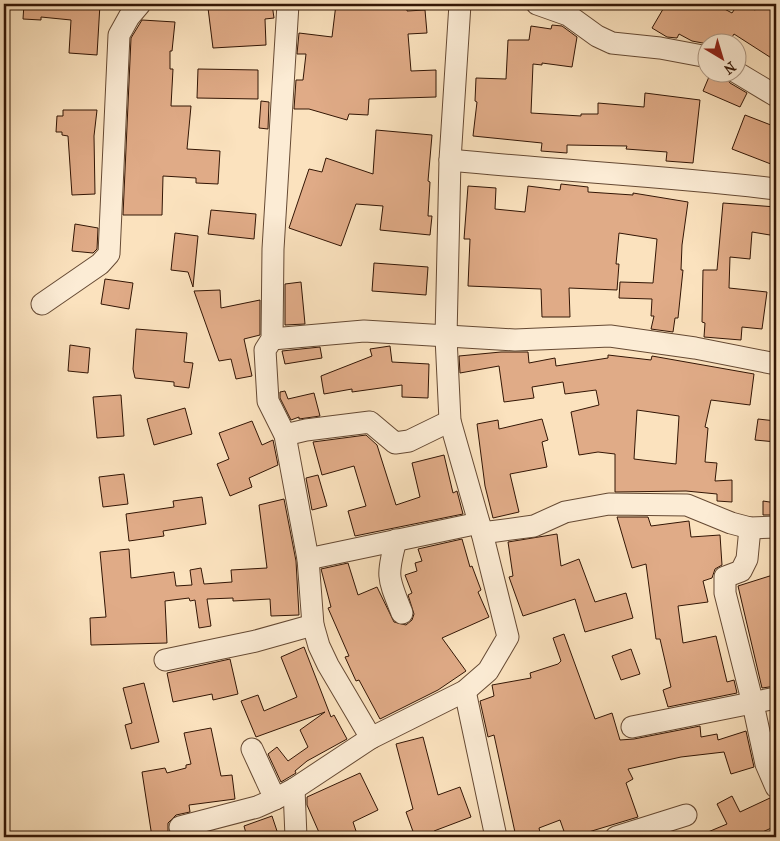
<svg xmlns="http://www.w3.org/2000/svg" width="780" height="841" font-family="'IM FELL French Canon',serif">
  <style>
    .building { fill: #e0ab87; stroke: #331605; fill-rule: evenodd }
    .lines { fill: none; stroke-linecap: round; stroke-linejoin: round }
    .minor-casing { stroke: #654933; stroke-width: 23 }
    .minor { stroke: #fcecd5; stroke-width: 21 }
  </style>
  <rect width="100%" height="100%" fill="#fbe2be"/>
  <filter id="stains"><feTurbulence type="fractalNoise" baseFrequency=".004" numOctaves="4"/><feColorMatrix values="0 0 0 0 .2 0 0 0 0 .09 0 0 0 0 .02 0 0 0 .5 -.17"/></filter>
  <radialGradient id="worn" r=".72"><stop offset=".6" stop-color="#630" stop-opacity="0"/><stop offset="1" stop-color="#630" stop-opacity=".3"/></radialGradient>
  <g class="building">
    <path d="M24 4H100L97 55 69 53 71 20 41 17V20L23 19Z"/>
    <path d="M240 4H272L274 18 265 19 266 45 213 48 208 8Z"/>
    <path d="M336 4H407V11L425 10 427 33 408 34 411 71 436 70V97L369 99 368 115 349 114 347 120 309 109H294L296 80H303L306 54H297L299 33 332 37Z"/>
    <path d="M666 4H715L732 13 738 4H745L755 10 762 4 776 13V61L734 34 729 42 718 35 714 42 708 44 692 41 679 34 677 38 667 37 652 28Z"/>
    <path d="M142 20 175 22 172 51H170V69H173L171 106H191L187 149 220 151 218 184 196 183V178L163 176 162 215H123L131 38Z"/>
    <path d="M552 25 562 26 577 37 572 67 542 63V65L533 64 531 113 581 116V114H598V103L644 107 645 93 700 100 693 163 666 161 667 152 626 149 627 146 567 145V153L541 151 542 143 473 136 477 102 475 101 476 78 506 79 508 40H529L531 26 551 29Z"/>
    <path d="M198 69 258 70V99L197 98Z"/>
    <path d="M711 72 725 76 730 83 747 93 740 107 703 91Z"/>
    <path d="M261 101 269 102 268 129 259 128Z"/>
    <path d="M63 110H97L94 136 95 194 72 195 68 136 62 135V132H56L57 116H63Z"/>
    <path d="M745 115 776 127V166L732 149Z"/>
    <path d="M376 130 432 135 428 181 430 182 428 216H432L430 235 380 230 383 206 356 204 341 246 289 228 309 169 322 172 326 158 373 174Z"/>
    <path d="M561 184 588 187V192L633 195V193L688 202 682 245 681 270H683L678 318H675L673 332 651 329 654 316H651L652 299 619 298 620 282 653 283 657 239 619 233 616 264H619L617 290 569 288 570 317H542L541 289 468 286 470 239H464L468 186 496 188 495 209 525 212 528 186 560 190Z"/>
    <path d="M723 203 776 207V236L752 232 750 259 730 257 729 288 767 292 762 329 742 327 741 340 704 337 705 323 702 322 703 270H717Z"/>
    <path d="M211 210 256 214 254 239 208 234Z"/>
    <path d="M75 224 98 228 97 249 93 253 72 251Z"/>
    <path d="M175 233 198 236 193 287 188 272 171 270Z"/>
    <path d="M374 263 428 267 426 295 372 291Z"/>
    <path d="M105 279 133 283 129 309 101 304Z"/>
    <path d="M301 282 305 324 285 325V284Z"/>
    <path d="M220 290 221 308 260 300V335L244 339 252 376 236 379 231 359 219 361 194 291Z"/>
    <path d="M136 329 187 333 184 362 193 363 189 388 174 386V382L135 378 133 369Z"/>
    <path d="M70 345 90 348 88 373 68 371Z"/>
    <path d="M390 346 392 362 429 364 428 398 402 397V385L352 392V389L324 394 321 376 372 356 370 349Z"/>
    <path d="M320 347 322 358 285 364 282 351Z"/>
    <path d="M501 352H528L529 363 555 358 556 366 608 358V355L651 360 652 356 754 374 750 405 711 400 705 427 708 428 705 462 717 463 715 481 732 480V502L717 501V494L686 491 615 492V454L598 452 579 455 571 412 599 405 596 390 565 394 563 382 532 387 534 398 504 402 499 366 460 373 459 356ZM637 410 679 416 676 464 634 459Z"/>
    <path d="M285 391 288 399 314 393 320 416 299 419V417L291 420 280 398V392Z"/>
    <path d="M121 395 124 436 97 438 93 397Z"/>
    <path d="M185 408 192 434 154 445 147 419Z"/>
    <path d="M542 419 548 440 542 442 547 467 510 474 519 512 493 518 485 486 477 424 498 420 499 429Z"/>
    <path d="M758 419 776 421V442L755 440Z"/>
    <path d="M252 421 262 445 273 440 278 465 249 478 252 487 230 496 217 464 229 459 219 433Z"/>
    <path d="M366 435 377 445 396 505 420 497 412 463 444 455 453 493 457 491 463 514 355 536 348 511 366 506 354 466 322 475 313 442Z"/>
    <path d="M124 474 128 504 103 507 99 477Z"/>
    <path d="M318 475 327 506 312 510 306 478Z"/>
    <path d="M202 497 206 524 163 531 164 536 129 541 126 514 174 507 173 501Z"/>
    <path d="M284 499 296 561 299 615 271 616 270 599 233 601V598L207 599 211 626 199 628 195 600 190 601 189 598 165 601 167 643 91 645 90 618 106 617 100 552 129 549 131 578 174 572 176 586 192 585 190 570 201 568 204 584 232 582 231 570 267 568 259 505Z"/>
    <path d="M763 501 776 503V515H763Z"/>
    <path d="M617 517H648L651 526 689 521 691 537 720 535 722 565 715 569 712 578 703 581 708 602 678 606 683 643 716 636 727 682 734 680 737 693 668 707 663 690 671 687 660 639H656L646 564 632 568Z"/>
    <path d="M557 534 561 566 579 559 595 602 626 593 633 618 585 632 575 599 523 616 509 577 513 576 508 542Z"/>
    <path d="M462 539 470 567 472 566 481 590 478 592 489 617 442 638 466 671 438 690 380 719 359 680 356 681 345 657 349 656 328 608 331 607 321 569 348 563 358 595 377 587 394 622 406 625 412 620 414 614 408 595 412 593 405 575 417 571 415 563 422 561 418 549Z"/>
    <path d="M776 574V686L762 688 738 586Z"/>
    <path d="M564 634 595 719 612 713 620 740 634 739 700 726 701 737 717 734 718 740 746 731 754 767 731 774 724 752 681 757 628 769 633 779 626 783 638 817 572 837H566L560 820 539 828 541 837H516L494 735 488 737 480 701 494 696 492 685 531 678 530 673 558 664 561 661 553 638Z"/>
    <path d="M304 647 331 717 334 715 347 739 307 761 295 771 296 773 281 782 268 754 277 747 288 761 308 747 300 730 325 712 256 737 241 701 258 695 264 711 297 697 281 657Z"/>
    <path d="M631 649 640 674 621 680 612 656Z"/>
    <path d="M230 659 238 694 213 700 212 694 173 702 167 673Z"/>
    <path d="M144 683 159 742 131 749 125 725 132 723 123 688Z"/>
    <path d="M211 728 221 776 232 775 235 799 189 805 190 812 176 815 168 823V831L173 837H152L142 772 165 768 167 773 186 768V765L191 764 184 733Z"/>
    <path d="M423 737 438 795 460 787 471 817 434 831 437 837H415L406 812 413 809 396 744Z"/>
    <path d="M360 773 378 810 353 822 358 837H321L307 805V797Z"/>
    <path d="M732 796 740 812 770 798 774 799 776 805V826L751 837H696L727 824 717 804Z"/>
    <path d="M272 816 279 837H247L244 826Z"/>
  </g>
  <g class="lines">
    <defs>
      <g id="minor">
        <path d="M288 4 273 249 272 339 265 350 268 401 285 435 308 559 313 625 319 646 328 665 371 738"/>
        <path d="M537 4 568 15 597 36 612 43 660 48 708 57"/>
        <path d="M736 72 776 96"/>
        <path d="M450 160C559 171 668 176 776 189"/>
        <path d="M42 304 100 264 109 254 119 35 129 17 140 4"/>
        <path d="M272 339 364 331 515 340 610 336 695 348 776 364"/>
        <path d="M285 435 306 430 370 422 395 443 409 441 450 421"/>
        <path d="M750 528 747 559 741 571 725 577V593L753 704 766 764 776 787"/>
        <path d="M482 533 534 526 565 512 609 504 687 505 731 523 750 528 776 527"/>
        <path d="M396 540C386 577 388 578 402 613"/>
        <path d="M308 559 479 523"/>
        <path d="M165 660 256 641 313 625"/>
        <path d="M465 691 496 837"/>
        <path d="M632 727 776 698"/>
        <path d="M252 749 275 799"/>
        <path d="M294 789 296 837"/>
        <path d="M180 827 257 807 275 799 294 789 371 738 465 691 488 671 508 637 482 533 450 421 446 337 450 160 460 4"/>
        <path d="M616 837 686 815"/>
      </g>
    </defs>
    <use href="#minor" class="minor-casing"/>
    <use href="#minor" class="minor"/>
  </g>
  <rect width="780" height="841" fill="none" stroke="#fbe2be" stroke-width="20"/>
  <rect x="5" y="5" width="770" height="831" fill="none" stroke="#331605" stroke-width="2.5"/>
  <rect x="10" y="10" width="760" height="821" fill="none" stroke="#331605"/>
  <g transform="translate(722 58) rotate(142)"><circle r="24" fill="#fcecd5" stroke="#ac9682"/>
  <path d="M0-4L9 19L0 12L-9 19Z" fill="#8f2418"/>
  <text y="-8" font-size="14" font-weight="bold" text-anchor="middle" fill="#331605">N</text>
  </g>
  <rect width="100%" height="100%" filter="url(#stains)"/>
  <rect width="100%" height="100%" fill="url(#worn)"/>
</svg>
